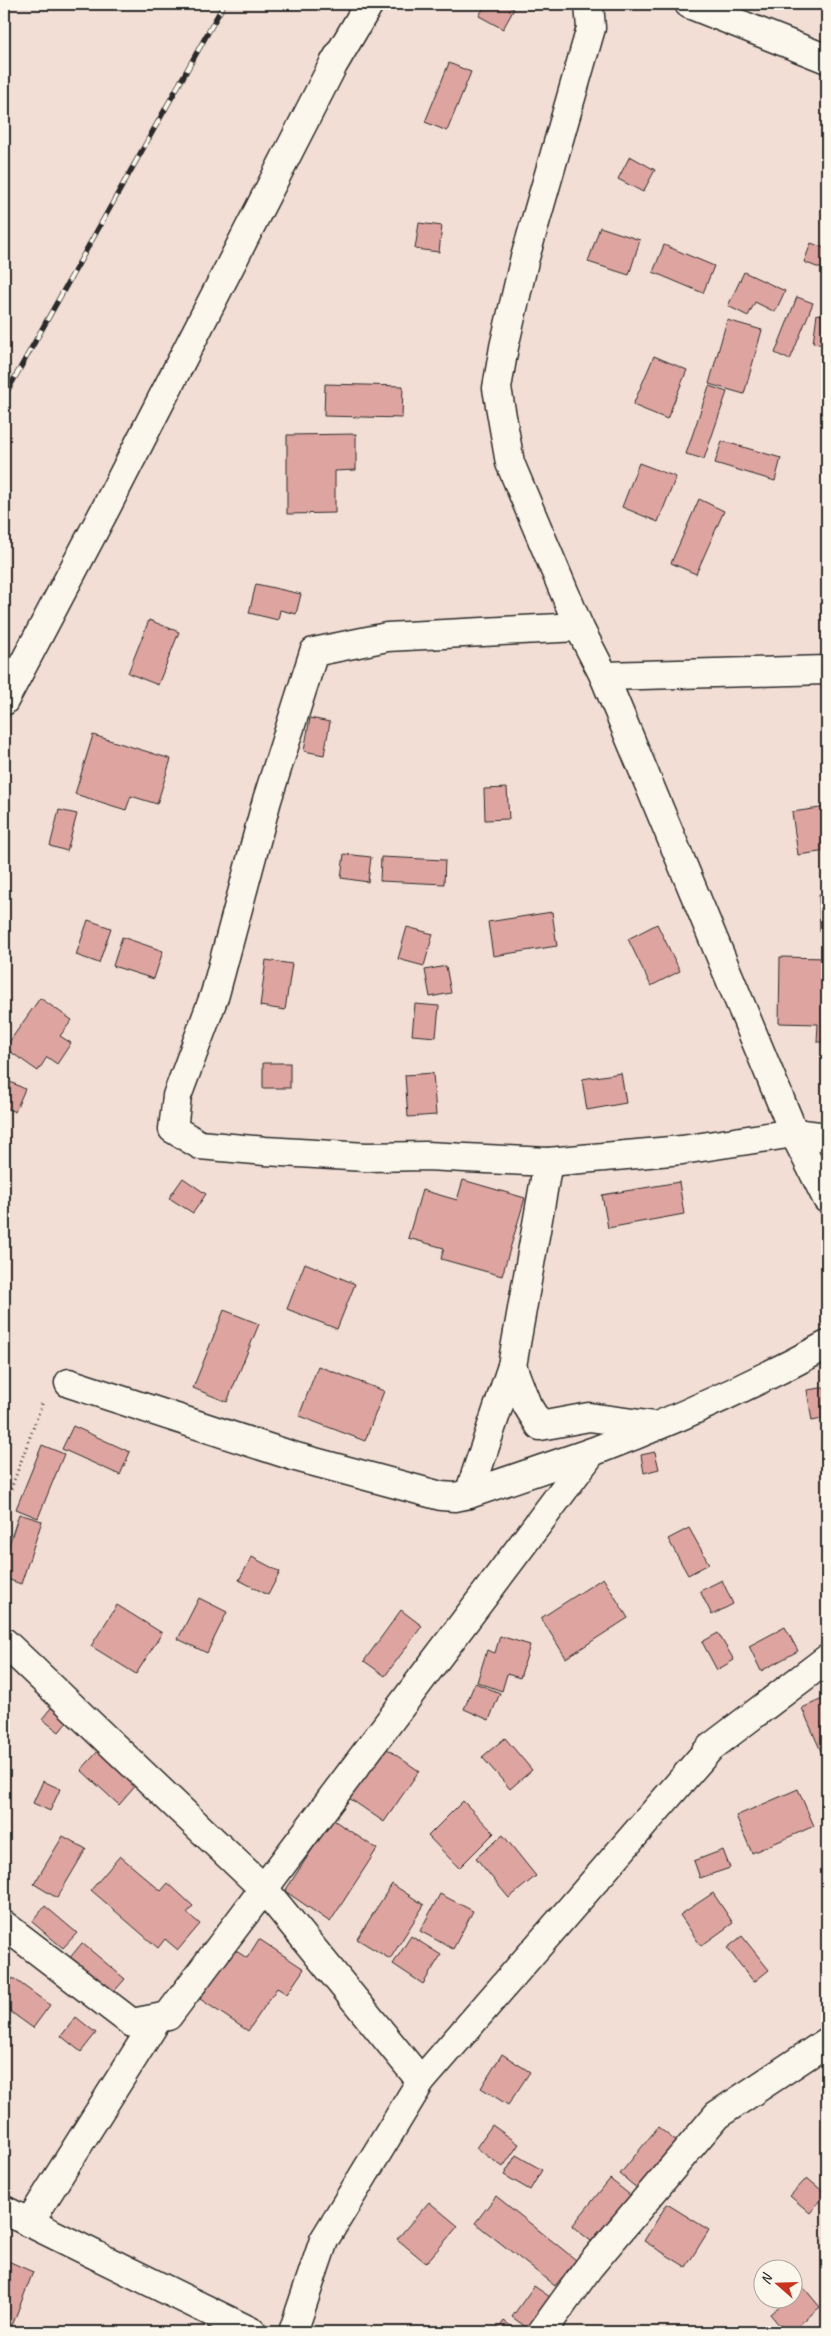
<svg xmlns="http://www.w3.org/2000/svg" width="831" height="2336" font-family="Caveat,sans-serif">
  <style>
    .building { fill: #dea4a0; stroke: #2b2b2b }
    .lines { fill: none; stroke-linecap: round; stroke-linejoin: round }
    .minor-casing { stroke: #2b2b2b; stroke-width: 31 }
    .path { stroke: #2b2b2b; stroke-width: 3; stroke-dasharray: 1 4; stroke-linecap: butt }
    .minor { stroke: #fbf7ec; stroke-width: 28 }
    .rail-casing { stroke: #2b2b2b; stroke-width: 5.5 }
    .rail { stroke: #fbf7ec; stroke-width: 4; stroke-dasharray: 11; stroke-linecap: butt }
  </style>
  <rect width="100%" height="100%" fill="#f2ded5"/>
  <filter id="ink" filterUnits="userSpaceOnUse"><feTurbulence type="fractalNoise" baseFrequency=".02" numOctaves="2"/><feDisplacementMap in="SourceGraphic" scale="10" xChannelSelector="R" yChannelSelector="G"/><feConvolveMatrix kernelMatrix="1 2 1 2 8 2 1 2 1" color-interpolation-filters="sRGB"/></filter>
  <g filter="url(#ink)">
    <g class="building">
      <path d="M486 4H505L514 9 503 29 479 16Z"/>
      <path d="M449 63 471 72 447 131 425 122Z"/>
      <path d="M630 156 655 170 643 192 618 179Z"/>
      <path d="M419 223 442 226 439 252 415 249Z"/>
      <path d="M600 227 640 240 629 275 588 262Z"/>
      <path d="M811 243 827 249V271L804 262Z"/>
      <path d="M664 245 714 266 703 293 653 272Z"/>
      <path d="M744 272 785 291 775 312 755 302 748 316 728 306Z"/>
      <path d="M797 297 813 303 790 360 775 353Z"/>
      <path d="M817 314 827 316 825 345 813 343Z"/>
      <path d="M727 320 762 330 744 394 709 384Z"/>
      <path d="M654 356 687 370 667 419 633 405Z"/>
      <path d="M325 384 403 386 402 418 324 416Z"/>
      <path d="M709 386 727 392 704 459 686 454Z"/>
      <path d="M356 434V470L335 471V513L287 514V435Z"/>
      <path d="M722 441 781 458 775 481 715 463Z"/>
      <path d="M639 463 676 477 658 522 622 507Z"/>
      <path d="M699 499 724 511 696 574 671 563Z"/>
      <path d="M256 584 301 594 296 614 280 610 278 620 249 613Z"/>
      <path d="M149 620 179 632 158 685 128 673Z"/>
      <path d="M310 718 330 722 324 755 304 751Z"/>
      <path d="M93 735 171 759 157 804 131 796 126 810 75 794Z"/>
      <path d="M507 788 509 819 485 820 484 789Z"/>
      <path d="M827 807V851L798 855 792 812Z"/>
      <path d="M59 810 77 814 67 851 50 846Z"/>
      <path d="M344 854 371 857 368 882 341 878Z"/>
      <path d="M381 857 445 860 444 884 380 881Z"/>
      <path d="M819 894H827V931L820 932Z"/>
      <path d="M552 912 557 946 493 956 488 922Z"/>
      <path d="M88 920 111 928 99 963 76 955Z"/>
      <path d="M657 924 680 971 651 986 628 939Z"/>
      <path d="M407 927 433 934 424 966 398 959Z"/>
      <path d="M122 937 163 951 154 979 113 966Z"/>
      <path d="M780 957 827 958V1042H817L818 1024 779 1023Z"/>
      <path d="M266 960 292 964 285 1010 260 1006Z"/>
      <path d="M446 966 451 993 430 997 425 970Z"/>
      <path d="M40 998 72 1020 60 1036 71 1043 57 1064 47 1057 38 1071 5 1048Z"/>
      <path d="M415 1004 439 1006 436 1037 412 1035Z"/>
      <rect x="263" y="1063" width="27" height="25"/>
      <path d="M433 1073 436 1115 408 1117 405 1075Z"/>
      <path d="M621 1073 626 1103 587 1110 582 1079Z"/>
      <path d="M4 1079 25 1089 15 1112 4 1107Z"/>
      <path d="M183 1178 206 1194 193 1213 169 1198Z"/>
      <path d="M463 1180 525 1198 502 1276 441 1259 444 1248 408 1238 422 1190 457 1200Z"/>
      <path d="M679 1182 684 1214 608 1228 602 1195Z"/>
      <path d="M305 1263 355 1284 337 1329 287 1309Z"/>
      <path d="M224 1310 259 1324 227 1402 193 1388Z"/>
      <path d="M318 1366 384 1391 365 1441 299 1416Z"/>
      <path d="M827 1387V1418L812 1421 807 1390Z"/>
      <path d="M73 1426 130 1452 120 1475 62 1449Z"/>
      <path d="M42 1445 64 1454 38 1518 16 1509Z"/>
      <path d="M655 1452 659 1469 644 1473 641 1455Z"/>
      <path d="M19 1514 42 1521 21 1584 4 1578V1560Z"/>
      <path d="M689 1528 709 1564 688 1575 668 1539Z"/>
      <path d="M252 1557 280 1572 268 1595 239 1580Z"/>
      <path d="M603 1578 628 1618 566 1658 541 1618Z"/>
      <path d="M722 1580 733 1604 712 1615 700 1591Z"/>
      <path d="M199 1598 227 1612 207 1653 178 1639Z"/>
      <path d="M117 1605 162 1633 136 1674 91 1646Z"/>
      <path d="M401 1610 422 1626 385 1676 364 1661Z"/>
      <path d="M785 1627 798 1651 761 1671 749 1646Z"/>
      <path d="M718 1633 734 1660 717 1670 702 1642Z"/>
      <path d="M500 1636 530 1645 520 1678 507 1674 502 1691 477 1682 487 1650 495 1653Z"/>
      <path d="M475 1683 500 1693 489 1720 464 1709Z"/>
      <path d="M827 1697V1765L802 1708Z"/>
      <path d="M54 1704 71 1717 59 1732 42 1719Z"/>
      <path d="M505 1738 532 1770 510 1789 482 1757Z"/>
      <path d="M383 1746 419 1771 384 1822 349 1798Z"/>
      <path d="M100 1749 138 1783 119 1805 81 1770Z"/>
      <path d="M43 1781 60 1789 50 1811 33 1803Z"/>
      <path d="M798 1789 814 1826 752 1853 736 1816Z"/>
      <path d="M463 1801 494 1833 459 1868 428 1836Z"/>
      <path d="M332 1819 377 1849 330 1922 285 1891Z"/>
      <path d="M503 1835 536 1876 509 1898 476 1858Z"/>
      <path d="M63 1836 86 1849 57 1898 34 1884Z"/>
      <path d="M723 1850 730 1868 700 1878 694 1861Z"/>
      <path d="M120 1856 161 1891 168 1883 193 1906 187 1913 200 1924 178 1950 165 1939 158 1948 91 1890Z"/>
      <path d="M392 1884 424 1905 390 1959 357 1939Z"/>
      <path d="M713 1893 733 1923 701 1946 680 1915Z"/>
      <path d="M440 1894 473 1911 453 1949 420 1931Z"/>
      <path d="M45 1906 77 1933 63 1948 32 1922Z"/>
      <path d="M411 1936 441 1955 423 1984 393 1964Z"/>
      <path d="M742 1936 769 1970 754 1982 727 1948Z"/>
      <path d="M259 1939 304 1969 287 1994 277 1988 248 2031 200 1999 233 1949 247 1958Z"/>
      <path d="M82 1943 125 1979 111 1995 68 1960Z"/>
      <path d="M13 1978 50 2005 33 2028 4 2007V1991Z"/>
      <path d="M76 2017 96 2033 81 2052 61 2036Z"/>
      <path d="M502 2054 530 2072 508 2105 481 2088Z"/>
      <path d="M492 2125 519 2144 503 2167 476 2148Z"/>
      <path d="M658 2127 678 2143 639 2190 620 2174Z"/>
      <path d="M516 2155 542 2170 530 2190 504 2175Z"/>
      <path d="M807 2178 826 2194 810 2213 790 2196Z"/>
      <path d="M610 2179 635 2199 597 2246 572 2226Z"/>
      <path d="M496 2196 576 2260 555 2286 475 2223Z"/>
      <path d="M429 2202 458 2226 426 2263 397 2239Z"/>
      <path d="M667 2204 709 2230 686 2267 644 2241Z"/>
      <path d="M8 2261 33 2272 10 2331 4 2329V2272Z"/>
      <path d="M794 2276 820 2307 791 2332H785L770 2314 783 2303 779 2298H794Z"/>
      <path d="M534 2286 553 2299 530 2330 512 2317Z"/>
      <path d="M504 2321 519 2332H496Z"/>
    </g>
    <g class="lines">
      <defs>
        <g id="minor">
          <path d="M589 4 591 28 524 261 504 347 497 388 510 463 579 627 604 676 794 1133 827 1199"/>
          <path d="M689 4 827 59"/>
          <path d="M579 627 387 637 314 652 267 800 215 994 177 1096 173 1129 200 1145 265 1151 366 1157 426 1156 548 1162 682 1150 794 1133 827 1137"/>
          <path d="M604 676 827 670"/>
          <path d="M4 701 106 508 333 65 369 4"/>
          <path d="M548 1162 512 1366 527 1405 540 1426 589 1417 655 1426"/>
          <path d="M69 1383 296 1457 441 1496 455 1497 469 1494 592 1452"/>
          <path d="M469 1494 512 1366"/>
          <path d="M4 1642 265 1890 421 2081"/>
          <path d="M4 1925 132 2023 168 2016 592 1452C674 1421 749 1387 827 1345"/>
          <path d="M4 2210 252 2332"/>
          <path d="M29 2223 157 2020"/>
          <path d="M293 2332 324 2240 421 2081 710 1748 827 1659"/>
          <path d="M542 2332 589 2267 717 2115 827 2042"/>
        </g>
      </defs>
      <use href="#minor" class="minor-casing"/>
      <path class="path" d="M4 1508 43 1401"/>
      <use href="#minor" class="minor"/>
      <defs>
        <path id="rail" d="M4 397 224 4"/>
      </defs>
      <use href="#rail" class="rail-casing"/>
      <use href="#rail" class="rail"/>
    </g>
  </g>
  <rect width="831" height="2336" fill="none" stroke="#fbf7ec" stroke-width="20"/>
  <rect x="10" y="10" width="811" height="2316" fill="none" stroke="#2b2b2b" stroke-width="2" filter="url(#ink)"/>
  <g transform="translate(778 2284) rotate(290)"><circle r="24" fill="#fbf7ec" stroke="#a8a59f"/>
  <path d="M0-4L9 19L0 12L-9 19Z" fill="#c8321e"/>
  <text y="-8" font-size="14" font-weight="bold" text-anchor="middle" fill="#2b2b2b">N</text>
  </g>
</svg>
